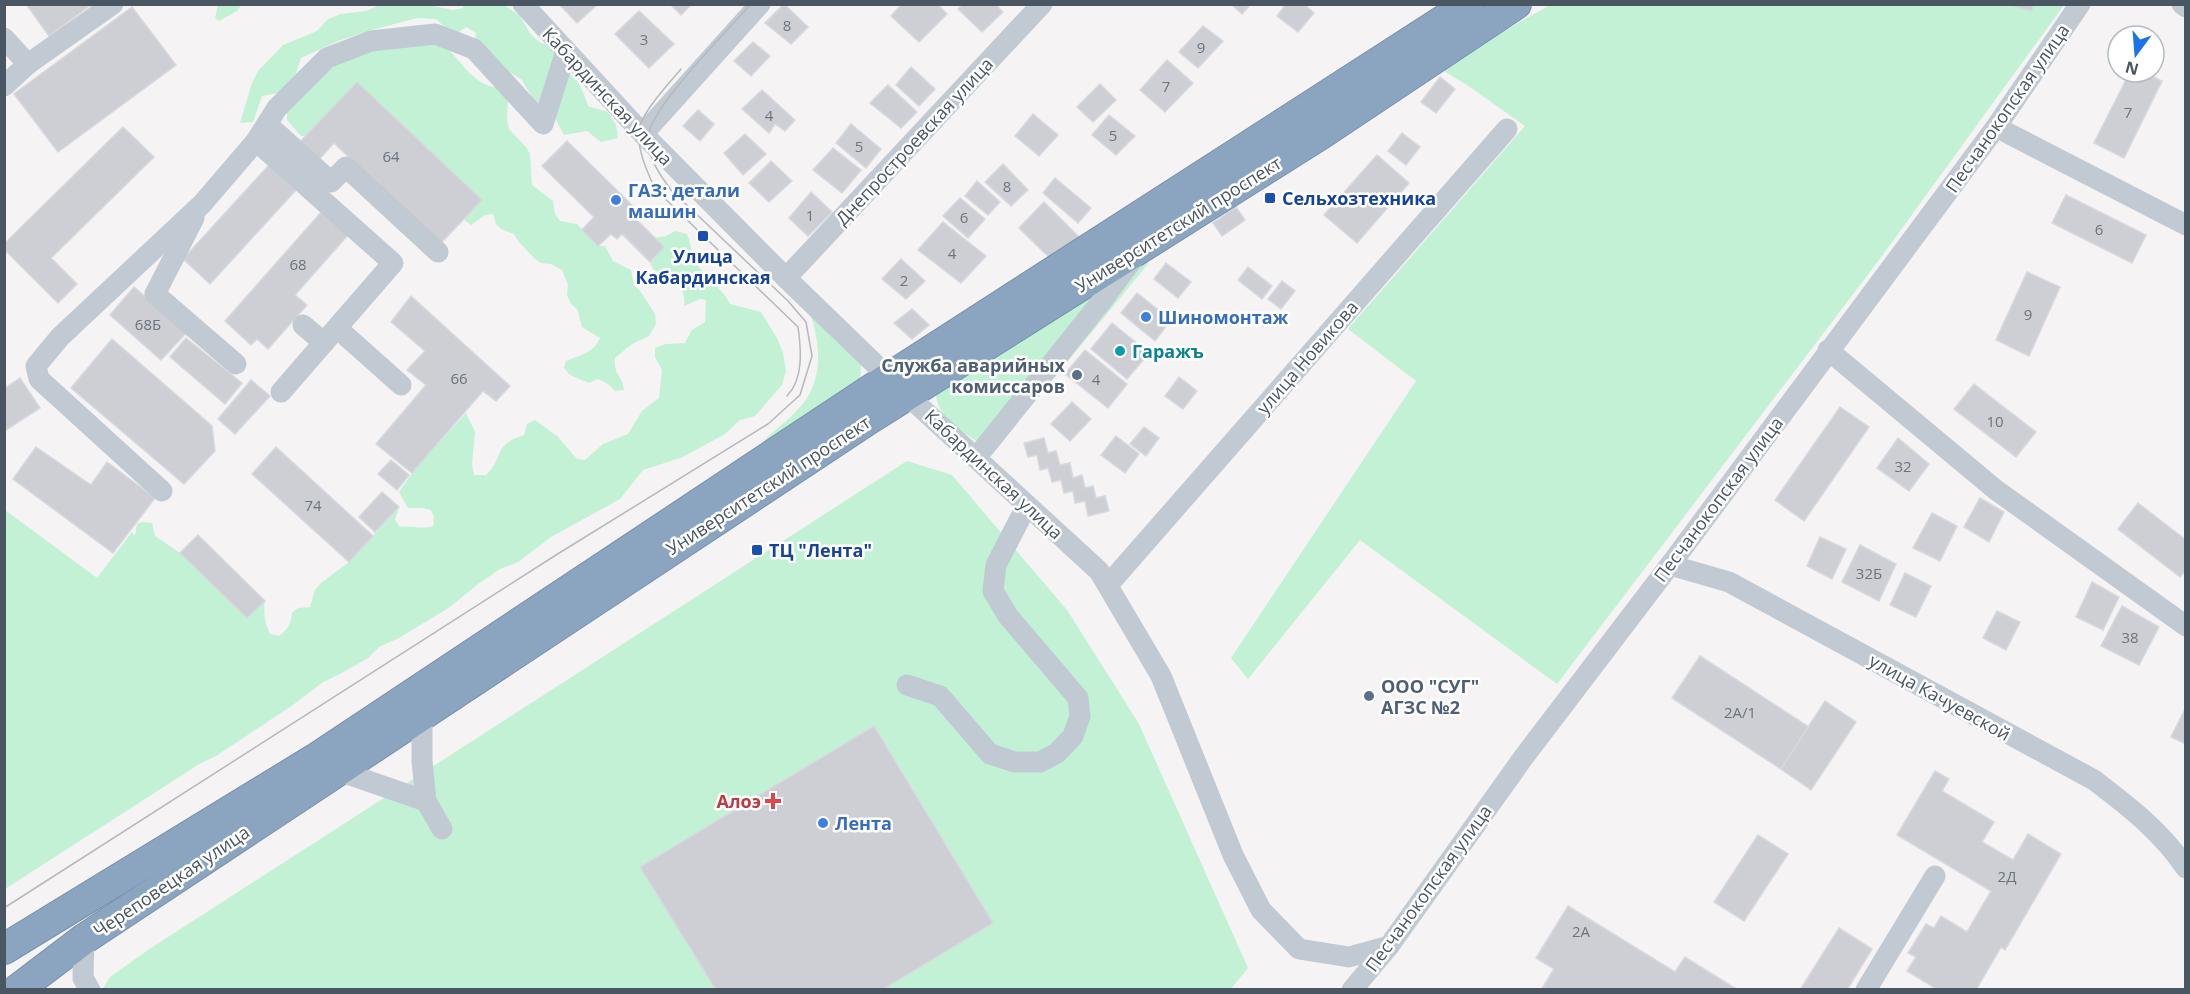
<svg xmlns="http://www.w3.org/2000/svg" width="2190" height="994" font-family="'Open Sans',sans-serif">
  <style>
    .green { fill: #c3f1d5 }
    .building { fill: #cdcfd5; stroke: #d7d9de; stroke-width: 1.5 }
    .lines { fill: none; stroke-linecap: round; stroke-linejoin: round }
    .highway-casing { stroke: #7690ad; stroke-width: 32 }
    .minor { stroke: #c1cad2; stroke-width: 21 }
    .highway { stroke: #8ba5c1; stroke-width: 30 }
    .tram { stroke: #b5b8bd; stroke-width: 1.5 }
    .transit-dot { fill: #1a4fb4; stroke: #fff; stroke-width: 2 }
    .shop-dot { fill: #3f7fe0; stroke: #fff; stroke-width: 2 }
    .culture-dot { fill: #0f9aa8; stroke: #fff; stroke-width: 2 }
    .service-dot { fill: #5c6f8a; stroke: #fff; stroke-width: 2 }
    .health-dot { fill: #e0444e; stroke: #fff; stroke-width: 2 }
    .labels { text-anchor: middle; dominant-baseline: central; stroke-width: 5; stroke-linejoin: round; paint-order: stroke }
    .number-label { font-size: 15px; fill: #6b747e }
    .street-label { font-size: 18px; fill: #4a5661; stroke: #fff }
    .shop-label { font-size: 18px; font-weight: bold; fill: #366cbe; stroke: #fff; text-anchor: start }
    .transit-label { font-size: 18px; font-weight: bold; fill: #164399; stroke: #fff; text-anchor: start }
    .culture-label { font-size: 18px; font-weight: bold; fill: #0d838f; stroke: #fff; text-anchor: start }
    .service-label { font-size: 18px; font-weight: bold; fill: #4e5e75; stroke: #fff; text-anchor: end }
    .health-label { font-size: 18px; font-weight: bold; fill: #be3a42; stroke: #fff; text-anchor: end }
  </style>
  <rect width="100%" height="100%" fill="#f5f3f3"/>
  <g class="green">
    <path d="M503 4 520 16 530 33 538 41 553 49 562 70C578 76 583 90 588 106L608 112 616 125 618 138 601 142 587 131 564 135 554 116 533 99 522 80 474 49 476 33 466 27 458 33 447 29 436 19 417 18 368 31 338 41 301 58 294 79 283 92 262 96 253 122 240 123 252 83 258 71 283 45 317 31 328 19 341 14 366 11 380 5H428L453 10 463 8V5Z"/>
    <path d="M218 5V4L241 5 237 11 219 21 215 18Z"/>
    <path d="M1550 5H2064L1882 256 1557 684 1360 540 1248 679 1231 658 1416 381 1348 329 1525 126 1470 87 1439 68Z"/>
    <path d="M440 43C462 58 468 83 498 88L508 99 507 119 509 129 526 147 530 154 532 185 553 201 555 214 560 221 577 224 598 246H605L613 261 631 270 634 285 641 292 655 314 656 324 649 336 632 344 615 358C613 375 623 376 624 390L615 391 608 384 598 379 589 383 570 375 564 368 566 361C580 355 594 353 600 338L582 327 577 309 571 304 567 295 568 285 562 270 551 264 541 263 535 259 519 242 514 234 501 229 496 224 493 214 485 215 471 225 463 219 357 83 306 136H301L287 120V109L337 62 372 47Z"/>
    <path d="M675 231 687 234C691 243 691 253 696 262 705 279 722 287 730 304L761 312 777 338 783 353 786 371 782 385 755 416 740 420 725 434 683 457 643 470 620 499 551 537 518 562 500 569 478 584 450 607 399 638 379 647 368 658 340 674 323 682 293 705 216 756 201 763 5 889V510L97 578 132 532 135 536 137 524 142 522 152 523 155 536 180 553 247 618 265 601C263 612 265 624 270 634L279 636C287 630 291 624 292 613L298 608 310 607 315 590 321 583 349 562 399 507 395 520 400 527C412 525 422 530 433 526L434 517 431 510 423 508H408L399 492 412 473 466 413 475 432 472 464 474 475H486C505 457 492 445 524 435L527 424 535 420 558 437 577 459 585 460 603 444 628 434 642 411 659 398 662 370 655 357V348L666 344 685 343 692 330 705 322 706 300 700 299 684 306C687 283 670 280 653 269L650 262 664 247 654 238 666 236Z"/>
    <path d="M1143 255 1148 264 994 451C972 437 940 424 936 396L947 380Z"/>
    <path d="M808 307 861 365 860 382 780 437 764 440C777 428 794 416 805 401 825 373 819 338 808 307Z"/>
    <path d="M907 461 952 475 1067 610 1139 724 1248 968 1230 990H102L110 977 151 948Z"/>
  </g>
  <g class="building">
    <path d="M26 4H92L49 36Z"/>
    <path d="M559 4H598L577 23Z"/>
    <path d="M670 4H692L681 15Z"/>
    <path d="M784 4 808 27 791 44 765 23Z"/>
    <path d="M902 4H937L947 14 919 42 891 16Z"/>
    <path d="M963 4H995L1003 12 982 32 958 9Z"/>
    <path d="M1231 4H1251L1242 14Z"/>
    <path d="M1286 4H1304L1314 13 1298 32 1277 16Z"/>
    <path d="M2007 4H2033L2032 11Z"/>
    <path d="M132 7 176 65 58 152 14 94Z"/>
    <path d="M639 11 674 44 649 68 615 34Z"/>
    <path d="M1203 26 1223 41 1198 68 1179 52Z"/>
    <path d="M753 42 770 56 751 76 734 61Z"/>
    <path d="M1167 60 1193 83 1165 112 1140 90Z"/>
    <path d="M911 67 935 89 919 106 896 85Z"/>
    <path d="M2130 72H2144L2162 81 2124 158 2094 143Z"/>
    <path d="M1440 77 1455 89 1436 113 1421 102Z"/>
    <path d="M357 82 482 200 440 244 334 143 314 165 295 147Z"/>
    <path d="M1100 84 1116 100 1093 122 1077 107Z"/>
    <path d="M888 85 917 112 901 128 870 103Z"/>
    <path d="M762 90 795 120 785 131 775 124 769 133 742 109Z"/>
    <path d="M698 110 714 124 700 141 683 126Z"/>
    <path d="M1033 114 1058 135 1039 156 1015 136Z"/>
    <path d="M1109 115 1135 136 1116 155 1092 135Z"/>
    <path d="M851 124 881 149 866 168 836 143Z"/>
    <path d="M123 127 154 157 51 258 77 284 58 303 4 249V244Z"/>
    <path d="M1402 133 1420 147 1406 165 1388 151Z"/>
    <path d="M745 134 766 154 743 175 724 153Z"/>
    <path d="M567 141 642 215 637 220 664 247 650 262 622 234 617 239 611 234 598 246 582 230 594 217 542 166Z"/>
    <path d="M833 148 861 170 842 193 813 170Z"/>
    <path d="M1377 155 1409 183 1357 243 1324 215Z"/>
    <path d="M771 161 792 181 769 202 749 183Z"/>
    <path d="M1003 164 1028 190 1011 206 985 182Z"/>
    <path d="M269 165 296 190 210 284 183 259Z"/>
    <path d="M1055 178 1091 208 1078 223 1043 193Z"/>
    <path d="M977 181 1000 202 988 215 965 196Z"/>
    <path d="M811 192 832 212 808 236 789 218Z"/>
    <path d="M2066 195 2146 235 2132 263 2052 223Z"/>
    <path d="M960 198 985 219 968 238 943 216Z"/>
    <path d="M1044 202 1079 237 1054 262 1019 228Z"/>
    <path d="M1236 207 1245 220 1222 236 1213 223Z"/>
    <path d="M323 210 349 234 295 295 307 305 268 349 257 339 251 345 225 321Z"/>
    <path d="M943 222 986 256 961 283 918 250Z"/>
    <path d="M901 259 925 281 906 299 882 279Z"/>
    <path d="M1166 263 1191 282 1178 298 1154 279Z"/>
    <path d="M1248 267 1272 286 1262 299 1238 280Z"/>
    <path d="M2027 272 2060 287 2029 356 1996 340Z"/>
    <path d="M1282 281 1295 291 1281 309 1268 299Z"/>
    <path d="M134 287 187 332 161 360 110 315Z"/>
    <path d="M1137 293 1171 320 1155 341 1121 313Z"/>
    <path d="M411 296 510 386 496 401 483 391 412 473 376 444 426 385 407 370 425 351 391 322Z"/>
    <path d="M912 309 929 325 912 339 894 323Z"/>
    <path d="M1112 323 1149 353 1127 379 1091 349Z"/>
    <path d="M186 338 242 383 225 404 170 357Z"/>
    <path d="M112 339 212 426 215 451 184 484 71 388Z"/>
    <path d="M1085 350 1127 384 1108 408 1065 374Z"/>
    <path d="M1179 377 1197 391 1183 409 1165 396Z"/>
    <path d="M20 378 40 408 6 430 4 427V389Z"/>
    <path d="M251 380 270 396 235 434 218 419Z"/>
    <path d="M1974 384 2036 432 2016 457 1954 409Z"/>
    <path d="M1072 402 1091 419 1070 441 1051 424Z"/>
    <path d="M1840 407 1869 427 1804 521 1775 500Z"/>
    <path d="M1144 427 1159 438 1146 456 1130 444Z"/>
    <path d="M1116 436 1139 454 1125 473 1101 455Z"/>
    <path d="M1044 438 1048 453 1056 451 1060 465 1070 463 1073 478 1082 475 1085 488 1093 486 1096 498 1105 496 1109 511 1088 516 1085 501 1075 503 1073 491 1064 493 1061 480 1052 482 1048 468 1040 470 1037 455 1028 457 1024 443Z"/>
    <path d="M1898 438 1929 464 1909 491 1877 468Z"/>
    <path d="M36 447 91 485 107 462 155 498 113 553 13 479Z"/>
    <path d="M276 447 373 536 349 562 252 474Z"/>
    <path d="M391 460 409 475 397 490 378 474Z"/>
    <path d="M382 492 399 507 375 532 359 517Z"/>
    <path d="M1980 498 2004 512 1989 542 1964 527Z"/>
    <path d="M2138 503 2186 540V570L2180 577 2118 529Z"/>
    <path d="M1932 513 1957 526 1940 561 1913 548Z"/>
    <path d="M198 535 265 601 247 618 180 553Z"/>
    <path d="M1820 537 1846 549 1832 579 1807 566Z"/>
    <path d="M1860 545 1896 564 1879 601 1842 582Z"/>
    <path d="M1905 573 1931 586 1916 617 1890 605Z"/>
    <path d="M2092 582 2119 597 2103 630 2076 617Z"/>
    <path d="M2122 606 2159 627 2139 665 2101 646Z"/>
    <path d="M1997 611 2020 622 2006 650 1983 638Z"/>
    <path d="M1700 656 1809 727 1781 769 1672 698Z"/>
    <path d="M1825 701 1856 722 1811 790 1781 769Z"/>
    <path d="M2186 707V744L2171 737Z"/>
    <path d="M874 726 993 923 882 990H716L640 867Z"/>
    <path d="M1935 771 1949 779 1942 791 1994 822 1982 842 2013 860 2028 834 2061 854 2005 950 2001 947 1976 990H1938L1907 971 1916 957 1908 953 1926 924 1934 928 1941 916 1967 932 1991 891 1897 835Z"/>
    <path d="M1758 835 1788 854 1744 921 1714 902Z"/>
    <path d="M1568 906 1675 972 1685 957 1738 990H1541L1554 969 1536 958Z"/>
    <path d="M1839 928 1872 949 1847 990H1800Z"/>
  </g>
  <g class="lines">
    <defs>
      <g id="highway">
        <path d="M4 949 315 759 890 377 1469 4"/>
        <path d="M17 990 84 939 869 419 1321 134 1516 4"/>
      </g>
    </defs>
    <use href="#highway" class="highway-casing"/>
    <g class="minor">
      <path d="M523 4 643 134 786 278 907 395 1099 571 1161 676 1233 855 1261 910 1299 949 1349 957 1389 946"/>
      <path d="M2182 4 2186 7"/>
      <path d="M4 38 28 64 4 86"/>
      <path d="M28 64 113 4"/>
      <path d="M267 124 331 182 346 167 438 252"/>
      <path d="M1996 127 2186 225"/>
      <path d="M643 134 760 4"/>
      <path d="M256 141 393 263 281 392"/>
      <path d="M194 218 155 294 236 364"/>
      <path d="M786 278 1042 4"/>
      <path d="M303 325 324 343"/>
      <path d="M337 328 401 385"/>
      <path d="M1828 350 1996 490 2186 626"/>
      <path d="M976 458 1101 302 1133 259"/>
      <path d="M162 491 39 379 36 366 60 337 202 204 256 141 277 108 327 58 371 41 435 34 474 49 543 124 566 51"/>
      <path d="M1670 565 1729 582 2094 780C2128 806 2161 831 2186 868"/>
      <path d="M1108 585 1507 129"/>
      <path d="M907 685 940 696 990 754 1015 762H1040L1057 753 1073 736 1080 716 1078 698 1008 616 993 591 996 565 1027 505"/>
      <path d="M422 714V761L426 801"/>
      <path d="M339 771 426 801 442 829"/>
      <path d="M84 939 83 978 90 990"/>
      <path d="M1352 990 1389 946 1523 758 1670 565 1996 127 2080 4"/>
      <path d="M1866 990 1935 876"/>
    </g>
    <use href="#highway" class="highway"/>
    <g class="tram">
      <path d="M681 69C670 82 641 113 639 130 637 150 647 171 655 189L798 327C801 348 804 379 787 396"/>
      <path d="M4 908 556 555 768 424 800 395 812 356 806 322 788 301 671 190C660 175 647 157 648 137 649 109 729 29 751 4"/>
    </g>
  </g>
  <g class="transit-dot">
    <rect x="1264" y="192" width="12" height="12" rx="3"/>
    <rect x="697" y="230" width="12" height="12" rx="3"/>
    <rect x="751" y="544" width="12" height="12" rx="3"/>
  </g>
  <g class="shop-dot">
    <circle cx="616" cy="200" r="6"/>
    <circle cx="1146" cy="317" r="6"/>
    <circle cx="823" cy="823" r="6"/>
  </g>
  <circle class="culture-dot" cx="1120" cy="351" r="6"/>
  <g class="service-dot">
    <circle cx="1077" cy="375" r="6"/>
    <circle cx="1369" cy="696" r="6"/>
  </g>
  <path class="health-dot" d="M770 792h6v6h6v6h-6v6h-6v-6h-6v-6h6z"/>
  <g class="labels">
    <g class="number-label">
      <text x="787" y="25">8</text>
      <text x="644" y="39">3</text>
      <text x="1201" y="47">9</text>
      <text x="1166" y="86">7</text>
      <text x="2128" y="112">7</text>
      <text x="769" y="115">4</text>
      <text x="1113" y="135">5</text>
      <text x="859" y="146">5</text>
      <text x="391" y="156">64</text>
      <text x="1007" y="186">8</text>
      <text x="810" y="215">1</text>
      <text x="964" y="217">6</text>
      <text x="2099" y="229">6</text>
      <text x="952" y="253">4</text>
      <text x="298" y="264">68</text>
      <text x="904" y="280">2</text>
      <text x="2028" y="314">9</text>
      <text x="148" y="324">68Б</text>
      <text x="459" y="378">66</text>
      <text x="1096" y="379">4</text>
      <text x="1995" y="421">10</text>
      <text x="1903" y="466">32</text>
      <text x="313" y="505">74</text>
      <text x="1869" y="573">32Б</text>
      <text x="2130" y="637">38</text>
      <text x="1740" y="712">2А/1</text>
      <text x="2007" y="876">2Д</text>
      <text x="1581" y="931">2А</text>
    </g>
    <g class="street-label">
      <text transform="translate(608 96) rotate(47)">Кабардинская улица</text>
      <text transform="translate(2007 108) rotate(-55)">Песчанокопская улица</text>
      <text transform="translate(914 141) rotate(-47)">Днепростроевская улица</text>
      <text transform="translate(1178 224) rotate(-32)">Университетский проспект</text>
      <text transform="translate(1307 357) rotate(-49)">улица Новикова</text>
      <text transform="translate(994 474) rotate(43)">Кабардинская улица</text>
      <text transform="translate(768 485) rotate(-33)">Университетский проспект</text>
      <text transform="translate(1718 499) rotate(-53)">Песчанокопская улица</text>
      <text transform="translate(1940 697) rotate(29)">улица Качуевской</text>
      <text transform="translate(171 881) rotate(-34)">Череповецкая улица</text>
      <text transform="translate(1428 888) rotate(-54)">Песчанокопская улица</text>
    </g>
    <g class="shop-label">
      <text x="628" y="190">ГАЗ: детали<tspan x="628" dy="21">машин</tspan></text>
      <text x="1158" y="317">Шиномонтаж</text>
      <text x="835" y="823">Лента</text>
    </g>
    <g class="transit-label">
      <text x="1282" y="198">Сельхозтехника</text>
      <text x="703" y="256" text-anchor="middle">Улица<tspan x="703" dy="21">Кабардинская</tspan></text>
      <text x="769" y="550">ТЦ "Лента"</text>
    </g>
    <g class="culture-label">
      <text x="1132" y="351">Гаражъ</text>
    </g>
    <g class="service-label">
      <text x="1065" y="365">Служба аварийных<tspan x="1065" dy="21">комиссаров</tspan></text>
      <text x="1381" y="686" text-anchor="start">ООО "СУГ"<tspan x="1381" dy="21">АГЗС №2</tspan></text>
    </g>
    <g class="health-label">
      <text x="761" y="801">Алоэ</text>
    </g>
  </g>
  <rect width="2190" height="994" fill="none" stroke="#4a5661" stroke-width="12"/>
  <g transform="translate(2136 54) rotate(196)"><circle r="28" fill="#ffffff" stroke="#b7bbc0" stroke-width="1.5"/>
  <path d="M0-4.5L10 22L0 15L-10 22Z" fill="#1a73e8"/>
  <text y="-9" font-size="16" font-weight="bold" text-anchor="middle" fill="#4a5661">N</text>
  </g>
</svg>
